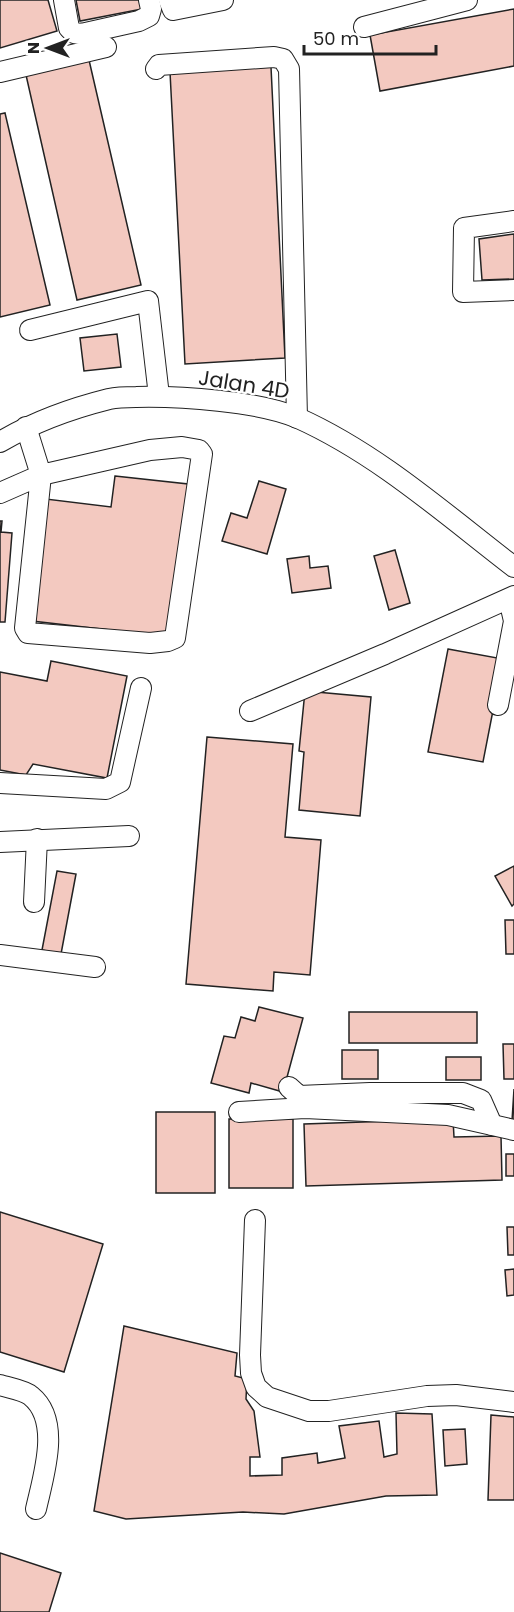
<svg xmlns="http://www.w3.org/2000/svg" width="514" height="1612" font-family="Poppins,sans-serif">
  <style>
    .building { fill: #f3c9c0; stroke: #222; stroke-width: 1.5 }
    .lines { fill: none; stroke-linecap: round; stroke-linejoin: round }
    .minor-casing { stroke: #222; stroke-width: 22 }
    .minor { stroke: #fff; stroke-width: 20 }
    .labels { text-anchor: middle; dominant-baseline: central; stroke-width: 4.5; stroke-linejoin: round; paint-order: stroke }
    .street-label { font-size: 21px; fill: #222; stroke: #fff }
  </style>
  <rect width="100%" height="100%" fill="#fff"/>
  <g class="building">
    <path d="M0 0H48L57 31 0 48Z"/>
    <path d="M76 0H140L142 9 80 21Z"/>
    <path d="M514 9V66L380 91 370 35Z"/>
    <path d="M89 60 141 285 77 300 26 75Z"/>
    <path d="M271 67 285 358 185 364 170 72Z"/>
    <path d="M5 113 50 305 0 317V114Z"/>
    <path d="M514 234V279L482 280 479 239Z"/>
    <path d="M117 334 121 367 84 371 80 338Z"/>
    <path d="M115 476 188 484 171 637 32 621 46 499 111 507Z"/>
    <path d="M259 481 286 489 267 554 222 541 231 513 247 518Z"/>
    <path d="M0 521H2L1 532 12 533 5 622H0Z"/>
    <path d="M395 550 410 603 389 610 374 556Z"/>
    <path d="M309 556 310 568 328 566 331 588 292 593 287 559Z"/>
    <path d="M448 649 503 659 483 762 428 752Z"/>
    <path d="M51 661 127 676 107 778 33 764 26 775 0 770V672L47 681Z"/>
    <path d="M305 691 371 697 360 816 299 810 304 752 299 751Z"/>
    <path d="M207 737 293 744 285 837 321 840 310 975 274 972 273 991 186 984Z"/>
    <path d="M514 866V904L512 906 495 876Z"/>
    <path d="M57 871 76 874 61 954 42 950Z"/>
    <path d="M505 920H514V954H506Z"/>
    <path d="M259 1007 303 1018 283 1092 251 1083 249 1093 211 1083 224 1036 235 1038 241 1017 255 1021Z"/>
    <rect x="349" y="1012" width="128" height="31"/>
    <path d="M503 1044H514V1079H504Z"/>
    <rect x="342" y="1050" width="36" height="29"/>
    <rect x="446" y="1057" width="35" height="23"/>
    <path d="M514 1089V1121H512Z"/>
    <rect x="156" y="1112" width="59" height="81"/>
    <rect x="229" y="1119" width="64" height="69"/>
    <path d="M453 1119 454 1137 501 1136 502 1180 306 1186 304 1124Z"/>
    <rect x="506" y="1154" width="8" height="22"/>
    <path d="M0 1212 103 1244 64 1372 0 1352Z"/>
    <path d="M507 1227H514V1255H508Z"/>
    <path d="M514 1269V1295L507 1296 505 1270Z"/>
    <path d="M124 1326 237 1353 235 1376 247 1379 246 1399 254 1411 260 1457H250V1476L282 1475V1458L317 1453 318 1463 345 1458 339 1426 379 1421 384 1457 397 1454 396 1413 432 1414 437 1495 386 1496 284 1514 243 1512 126 1519 94 1511Z"/>
    <path d="M491 1415 514 1417V1500H488Z"/>
    <path d="M465 1429 467 1464 445 1466 443 1430Z"/>
    <path d="M0 1553 61 1573 49 1612H0Z"/>
  </g>
  <g class="lines">
    <defs>
      <g id="minor">
        <path d="M64 0 69 28 74 33 81 34 139 21 149 16 151 9 149 0"/>
        <path d="M169 0 173 10 223 0"/>
        <path d="M364 27 467 0"/>
        <path d="M156 69 159 65 274 57 283 59 289 69 297 418"/>
        <path d="M0 72 106 47"/>
        <path d="M514 221 464 228 463 292 514 290"/>
        <path d="M30 330 148 301 159 396"/>
        <path d="M0 442C32 423 73 408 109 399 118 397 128 397 136 397 179 396 259 401 298 418 378 454 445 514 514 567"/>
        <path d="M0 493 41 475 150 450 182 447 199 450 202 454 175 638 168 641 150 643 28 633 25 628 41 475 26 427"/>
        <path d="M498 705 514 621 509 599"/>
        <path d="M250 711 385 654 514 596"/>
        <path d="M0 783 106 789 120 782 141 688"/>
        <path d="M0 842 129 836"/>
        <path d="M34 902 37 839"/>
        <path d="M0 955 95 967"/>
        <path d="M289 1087 299 1096 370 1093H463L481 1100 492 1125"/>
        <path d="M239 1112 305 1108 448 1115 514 1130"/>
        <path d="M255 1220 250 1355 251 1373 256 1387 267 1397 309 1411H329L427 1396 456 1395 514 1402"/>
        <path d="M0 1385C9 1388 24 1390 31 1396 62 1421 43 1477 36 1509"/>
      </g>
    </defs>
    <use href="#minor" class="minor-casing"/>
    <use href="#minor" class="minor"/>
  </g>
  <g class="labels">
    <g class="street-label">
      <text transform="translate(244 384) rotate(9)">Jalan 4D</text>
    </g>
  </g>
  <g transform="translate(48 48) rotate(270)" stroke="#ffffff" stroke-width="4.5" paint-order="stroke">
  <path d="M0-4.5L10 22L0 15L-10 22Z" fill="#222222"/>
  <text y="-9" font-size="16" font-weight="bold" text-anchor="middle" fill="#222222">N</text>
  </g>
  <path d="M304 45v9h132v-9" fill="none" stroke="#222222" stroke-width="3"/>
  <text x="313" y="45" font-size="18" fill="#222222" stroke="#ffffff" stroke-width="4.5" paint-order="stroke">50 m</text>
</svg>
